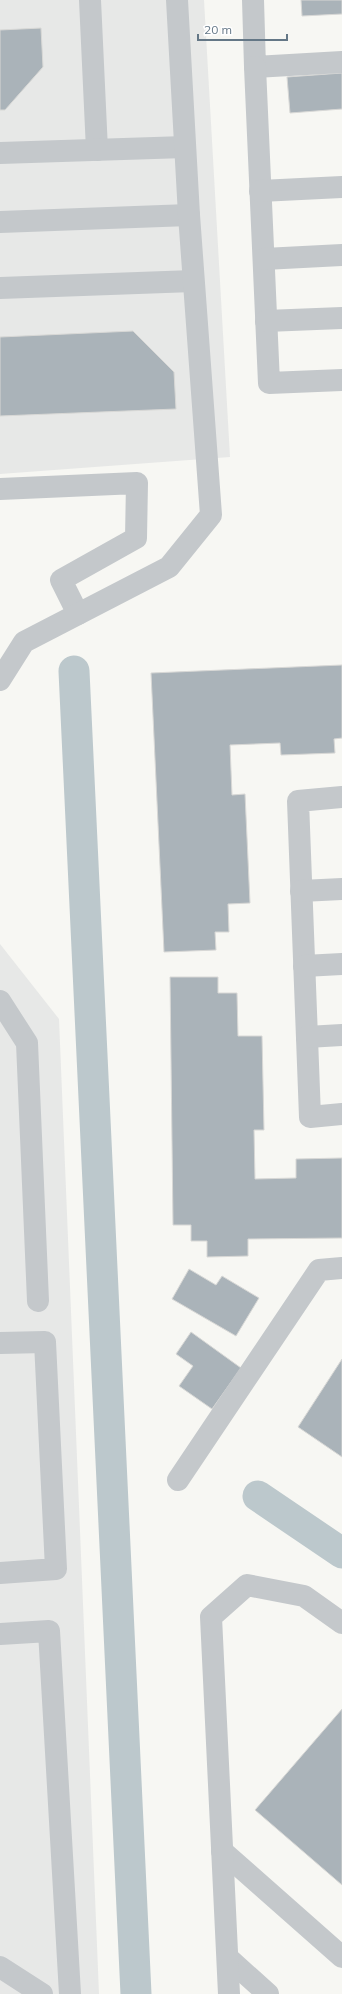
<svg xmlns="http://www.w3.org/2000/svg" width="342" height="1994" font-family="Mulish,sans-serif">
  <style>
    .built { fill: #e7e8e7 }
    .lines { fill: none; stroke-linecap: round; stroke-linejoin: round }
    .canal { stroke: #bcc8cc; stroke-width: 31 }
    .building { fill: #aab3b9; stroke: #d8d8d6 }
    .minor { stroke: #c4c8cb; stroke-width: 22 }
  </style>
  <rect width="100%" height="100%" fill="#f7f7f3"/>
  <g class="built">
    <path d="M0 0H204L230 457 0 474Z"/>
    <path d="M0 944 59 1019 99 1994H0Z"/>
  </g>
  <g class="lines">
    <g class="canal">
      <path d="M74 671 136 1994"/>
      <path d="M258 1496 342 1553"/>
    </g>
  </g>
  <g class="building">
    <path d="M301 0H342V14L302 16Z"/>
    <path d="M41 28 43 67 5 110H0V30Z"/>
    <path d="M342 73V109L290 113 287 77Z"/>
    <path d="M133 331 174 372 176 409 0 416V337Z"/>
    <path d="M342 665V738L334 739 335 753 281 755 280 743 230 745 232 795 245 794 250 903 228 904 229 932H215L216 950 164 952 151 673Z"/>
    <path d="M170 977H218V993H237L238 1036H262L264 1130H254L255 1179 296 1178V1159L342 1158V1238L248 1239V1256L207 1257V1241H191V1225H173Z"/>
    <path d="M189 1269 216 1285 222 1276 259 1298 236 1336 172 1299Z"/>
    <path d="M191 1332 241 1368 212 1409 179 1386 193 1366 176 1354Z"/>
    <path d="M342 1359V1457L298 1427Z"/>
    <path d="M342 1709V1885L255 1810Z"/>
  </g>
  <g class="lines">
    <g class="minor">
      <path d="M90 0 97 150"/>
      <path d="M253 0 255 67 342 62"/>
      <path d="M255 67 269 383 342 380"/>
      <path d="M0 153 185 147"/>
      <path d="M260 191 342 187"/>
      <path d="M0 222 189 215"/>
      <path d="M264 259 342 255"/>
      <path d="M0 288 193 281"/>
      <path d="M266 321 342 318"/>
      <path d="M0 489 137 483 136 538 61 580 78 614"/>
      <path d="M0 680 24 642 169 567 211 515 189 215 177 0"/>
      <path d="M342 797 298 801 310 1117 342 1114"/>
      <path d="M301 891 342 889"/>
      <path d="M304 966 342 964"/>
      <path d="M0 1001 27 1043 38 1301"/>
      <path d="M307 1037 342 1035"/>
      <path d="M0 1343 45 1342 56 1569 0 1573"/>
      <path d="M178 1480 319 1270 342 1268"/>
      <path d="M0 1634 49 1631 70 1994"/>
      <path d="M222 1851 342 1957"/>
      <path d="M228 1958 268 1994"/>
      <path d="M0 1967 42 1994"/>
      <path d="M229 1994 211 1617 247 1585 304 1596 342 1623"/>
    </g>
  </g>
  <path d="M198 34v6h89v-6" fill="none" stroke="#647786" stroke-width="2"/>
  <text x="204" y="34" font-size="12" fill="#647786" stroke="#ffffff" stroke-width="3" paint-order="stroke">20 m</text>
</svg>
